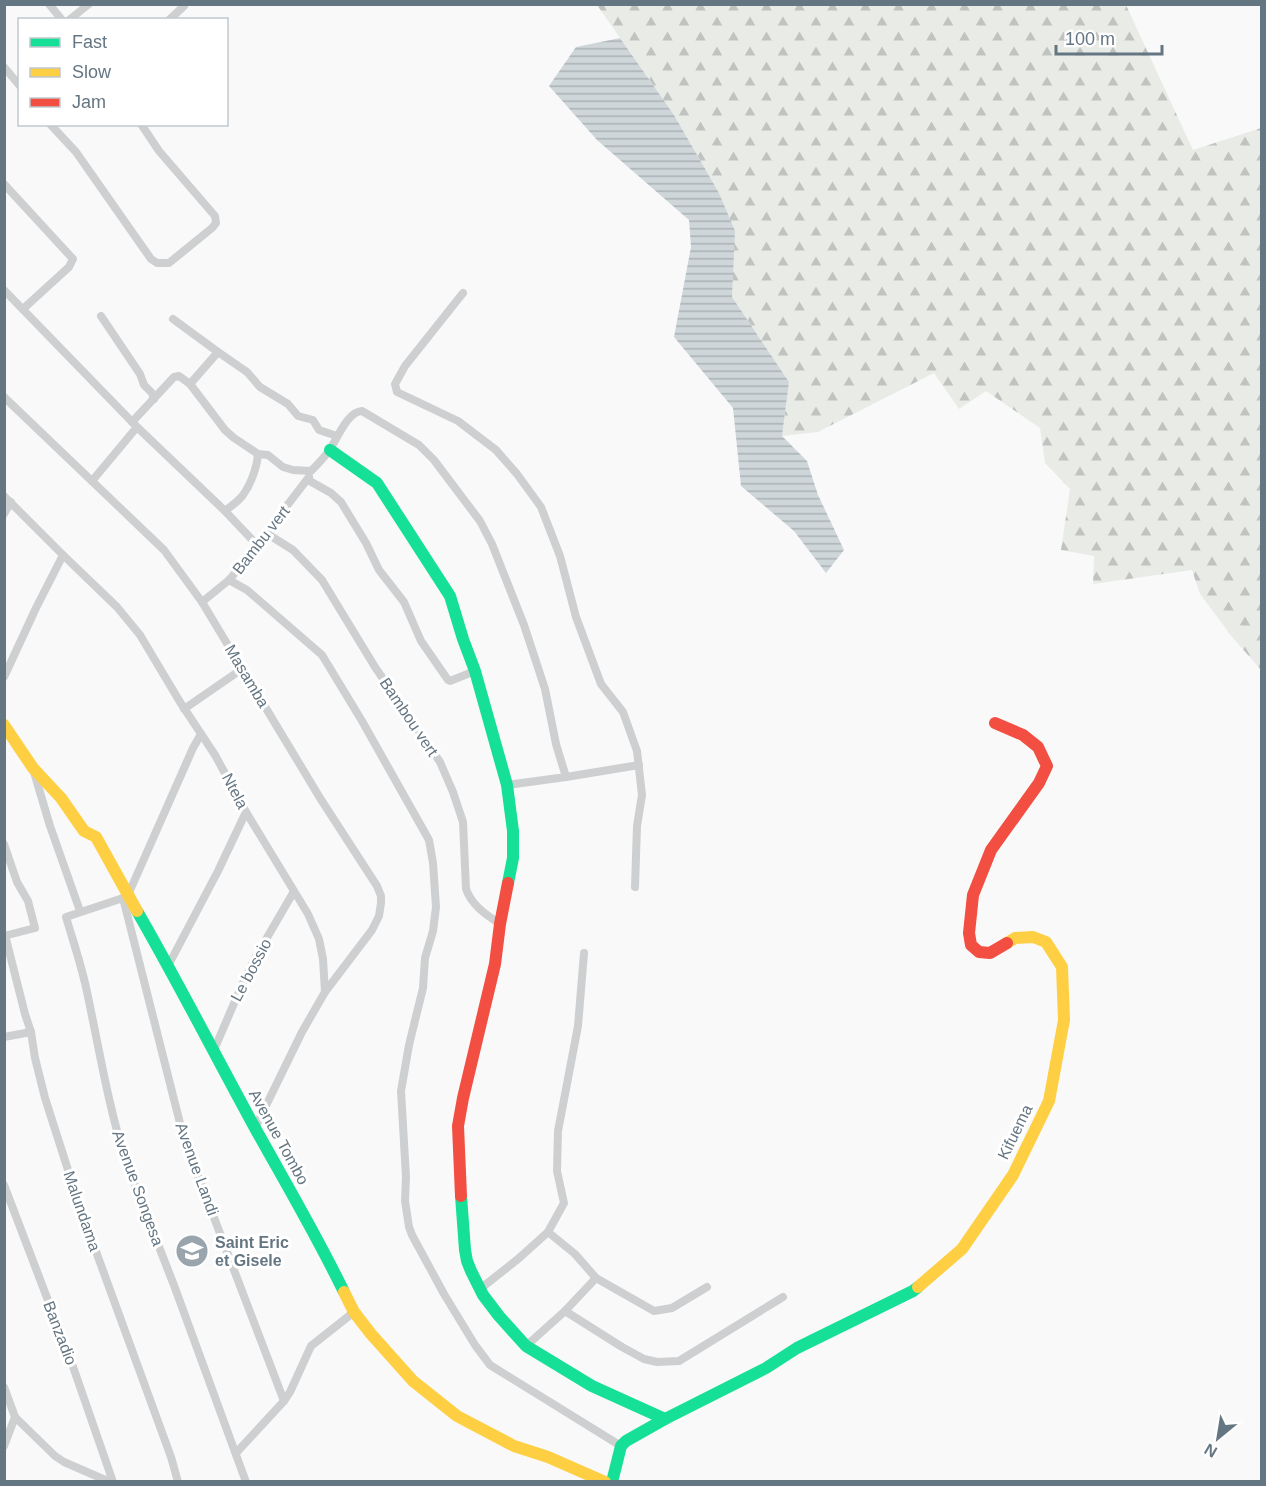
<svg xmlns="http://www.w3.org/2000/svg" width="1266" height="1486" font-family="Arial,sans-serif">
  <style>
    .forest { fill: url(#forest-firs) }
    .water { fill: url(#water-rules) }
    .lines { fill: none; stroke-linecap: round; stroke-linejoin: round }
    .street { stroke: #cecfd0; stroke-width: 8 }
    .fast { stroke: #16e098; stroke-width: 12 }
    .slow { stroke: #ffcf43; stroke-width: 12 }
    .jam { stroke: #f24e42; stroke-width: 12 }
    .labels { text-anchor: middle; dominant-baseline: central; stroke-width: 6; stroke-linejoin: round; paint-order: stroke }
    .street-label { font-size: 16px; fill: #657683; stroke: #fff }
    .poi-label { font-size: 16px; font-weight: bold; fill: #657683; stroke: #fff; text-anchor: start }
  </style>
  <defs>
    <pattern id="forest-firs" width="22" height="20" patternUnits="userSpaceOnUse" patternTransform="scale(1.5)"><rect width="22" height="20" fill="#e8ebe6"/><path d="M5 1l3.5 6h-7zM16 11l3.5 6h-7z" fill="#c0c3c0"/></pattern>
    <pattern id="water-rules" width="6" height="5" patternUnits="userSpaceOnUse" patternTransform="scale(1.5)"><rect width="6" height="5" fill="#ced6d9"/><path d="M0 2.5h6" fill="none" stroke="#abb2b5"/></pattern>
  </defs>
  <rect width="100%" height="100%" fill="#f9f9f9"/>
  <path class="forest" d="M597 5H1126L1193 150 1261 128V670L1233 638 1200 594 1192 570 1093 584 1094 556 1061 550 1070 489 1045 463 1040 428 986 391 959 409 934 373 818 432 782 436 789 382 732 297 734 231 719 193 674 115Z"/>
  <path class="water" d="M620 38 674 115 719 193 735 231 732 297 789 382 782 436 807 461 818 495 844 550 826 573 794 531 741 486 733 408 674 337 691 247 689 220 597 140 549 86 576 47Z"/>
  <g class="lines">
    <g class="street">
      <path d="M49 4 62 20"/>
      <path d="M69 20 89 4"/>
      <path d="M169 20 184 6"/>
      <path d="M4 67 20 86"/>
      <path d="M50 124 76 152 151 259 157 263H169L212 228 216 223 215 216 159 151 141 124"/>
      <path d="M4 184 73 259 69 267 23 309"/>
      <path d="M4 290 137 427 225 511 258 546"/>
      <path d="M463 293 405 366 395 384 397 392 458 421 496 450 517 474 541 507 560 556 576 617 601 684 623 712 637 751 642 795 637 826 635 887"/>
      <path d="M101 316 140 374 144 385 152 393 154 399"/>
      <path d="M173 319 218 352 247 372 260 387 288 404 298 416 313 420 319 430 337 436"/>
      <path d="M218 352 190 384 225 430 234 438 258 454 268 455 283 467 293 470 311 471C317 465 323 459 328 452 337 441 346 412 362 411L419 445 434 460 480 521 492 544 524 625 545 689 556 744 566 777 507 785"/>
      <path d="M4 397 164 550 202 602 320 798 377 886 381 896V903L379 916 372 930 325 992"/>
      <path d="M132 422 174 377 179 376 190 384"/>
      <path d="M308 480 331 493 341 502 366 543 379 570 404 602 421 641 448 680 450 681 475 671"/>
      <path d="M92 481 137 427"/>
      <path d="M4 496 63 555 117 607 140 635 180 702 215 755 246 812 308 914 319 939 323 959 325 992 302 1032 255 1128"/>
      <path d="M225 511C231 506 239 501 243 495 251 484 257 467 258 454"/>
      <path d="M4 514 11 502"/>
      <path d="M266 533 293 550 322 580 375 667 440 762 453 792 463 822 466 889C472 906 487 915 500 924"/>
      <path d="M229 580 247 590 322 655 362 721 429 840 433 863 436 907 433 931 425 958 423 988 409 1045 401 1091 406 1177 405 1201 409 1227 412 1235 444 1294 475 1345 490 1365 621 1446"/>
      <path d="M202 602 229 580 258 546 266 533 309 477"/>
      <path d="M4 677 36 608 63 555"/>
      <path d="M184 709 242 669"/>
      <path d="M201 734 193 748 128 895 123 898 66 917C73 941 82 967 87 992 99 1048 108 1104 125 1159L175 1288 246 1482"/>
      <path d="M34 772 50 826 80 911"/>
      <path d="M566 777 639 765"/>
      <path d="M4 844 17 882 28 901 35 928 4 936"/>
      <path d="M123 898 184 1139 284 1401 236 1453"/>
      <path d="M5 935 25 1014 31 1032 35 1058 45 1098 69 1173 90 1235 171 1457 178 1482"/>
      <path d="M168 966 218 871 246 812"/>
      <path d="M4 1037 31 1032"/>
      <path d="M214 1050 241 987 254 960 293 893"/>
      <path d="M4 1185 70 1358 113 1482"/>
      <path d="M548 1232 575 1254 596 1278 654 1311 672 1308 707 1287"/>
      <path d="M480 1289 518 1259 548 1232 564 1203 557 1171 558 1131 578 1026 584 953"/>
      <path d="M565 1311 622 1347 644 1359 657 1362 679 1361 783 1297"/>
      <path d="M526 1346 565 1311 596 1278"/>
      <path d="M4 1387 15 1417 55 1456 64 1462 110 1482"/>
      <path d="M284 1401 290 1392 311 1346 354 1312"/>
      <path d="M4 1446 15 1417"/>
    </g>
    <g class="fast">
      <path d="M330 450 377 483 450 596 463 639 475 671 507 785 513 831V858L508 883"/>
      <path d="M137 911C178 982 215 1055 255 1128 285 1182 317 1236 344 1292"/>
      <path d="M461 1196 465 1250 467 1261 471 1271 483 1295 499 1316 526 1346 592 1386 665 1419"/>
      <path d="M612 1482 621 1446 626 1441 665 1419 766 1368 797 1348 913 1291 918 1287"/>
    </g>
    <g class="slow">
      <path d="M4 725 33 768 61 798 84 831 96 837 137 911"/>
      <path d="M918 1287 962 1249 1013 1175 1049 1101 1064 1020 1062 967 1046 942 1033 937 1015 938 1007 943"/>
      <path d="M344 1292 354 1312 371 1334 413 1381 457 1416 514 1446 548 1457 605 1482"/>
    </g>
    <g class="jam">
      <path d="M995 723 1023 735 1038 747 1047 766 1039 783 991 850 973 895 969 933 971 945 979 952 990 953 1007 943"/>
      <path d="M461 1196 458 1126 463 1098 495 964 500 924 508 883"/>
    </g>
  </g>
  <defs>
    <symbol id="school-disc" viewBox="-11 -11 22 22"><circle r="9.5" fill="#99a4ac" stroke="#fff"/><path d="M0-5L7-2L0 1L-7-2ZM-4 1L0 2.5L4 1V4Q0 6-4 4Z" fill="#fff"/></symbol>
  </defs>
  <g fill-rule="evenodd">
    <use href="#school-disc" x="173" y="1232" width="38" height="38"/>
  </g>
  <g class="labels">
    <g class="street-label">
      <text transform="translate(261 540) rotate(-52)">Bambu vert</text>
      <text transform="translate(247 676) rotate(59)">Masamba</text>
      <text transform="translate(409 717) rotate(56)">Bambou vert</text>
      <text transform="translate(235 791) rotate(62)">Ntela</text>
      <text transform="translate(251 970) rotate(-62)">Le bossio</text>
      <text transform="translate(1015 1132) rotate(-64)">Kifuema</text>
      <text transform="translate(279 1137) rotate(61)">Avenue Tombo</text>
      <text transform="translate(197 1169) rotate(70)">Avenue Landi</text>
      <text transform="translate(138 1188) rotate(70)">Avenue Songesa</text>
      <text transform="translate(82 1211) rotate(71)">Malundama</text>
      <text transform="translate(60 1333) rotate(69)">Banzadio</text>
    </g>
    <g class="poi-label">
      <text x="215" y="1242">Saint Eric<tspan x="215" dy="18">et Gisele</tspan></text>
    </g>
  </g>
  <rect width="1266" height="1486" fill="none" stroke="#657683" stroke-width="12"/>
  <rect x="18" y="18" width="210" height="108" fill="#ffffff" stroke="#c1c8cd" stroke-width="1.5"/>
  <rect x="30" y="38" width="30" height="9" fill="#16e098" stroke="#c1c8cd" stroke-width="1.5"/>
  <text x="72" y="48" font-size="18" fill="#657683">Fast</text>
  <rect x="30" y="68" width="30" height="9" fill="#ffcf43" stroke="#c1c8cd" stroke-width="1.5"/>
  <text x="72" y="78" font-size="18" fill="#657683">Slow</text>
  <rect x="30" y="98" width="30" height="9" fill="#f24e42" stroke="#c1c8cd" stroke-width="1.5"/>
  <text x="72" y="108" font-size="18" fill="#657683">Jam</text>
  <g transform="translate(1218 1438) rotate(210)" stroke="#ffffff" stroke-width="4.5" paint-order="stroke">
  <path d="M0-4.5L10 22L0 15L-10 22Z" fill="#657683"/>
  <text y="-9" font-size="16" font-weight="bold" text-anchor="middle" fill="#657683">N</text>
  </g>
  <path d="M1056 45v9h106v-9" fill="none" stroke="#657683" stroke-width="3"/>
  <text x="1065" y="45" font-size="18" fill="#657683" stroke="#ffffff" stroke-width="4.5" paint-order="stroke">100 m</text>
</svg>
